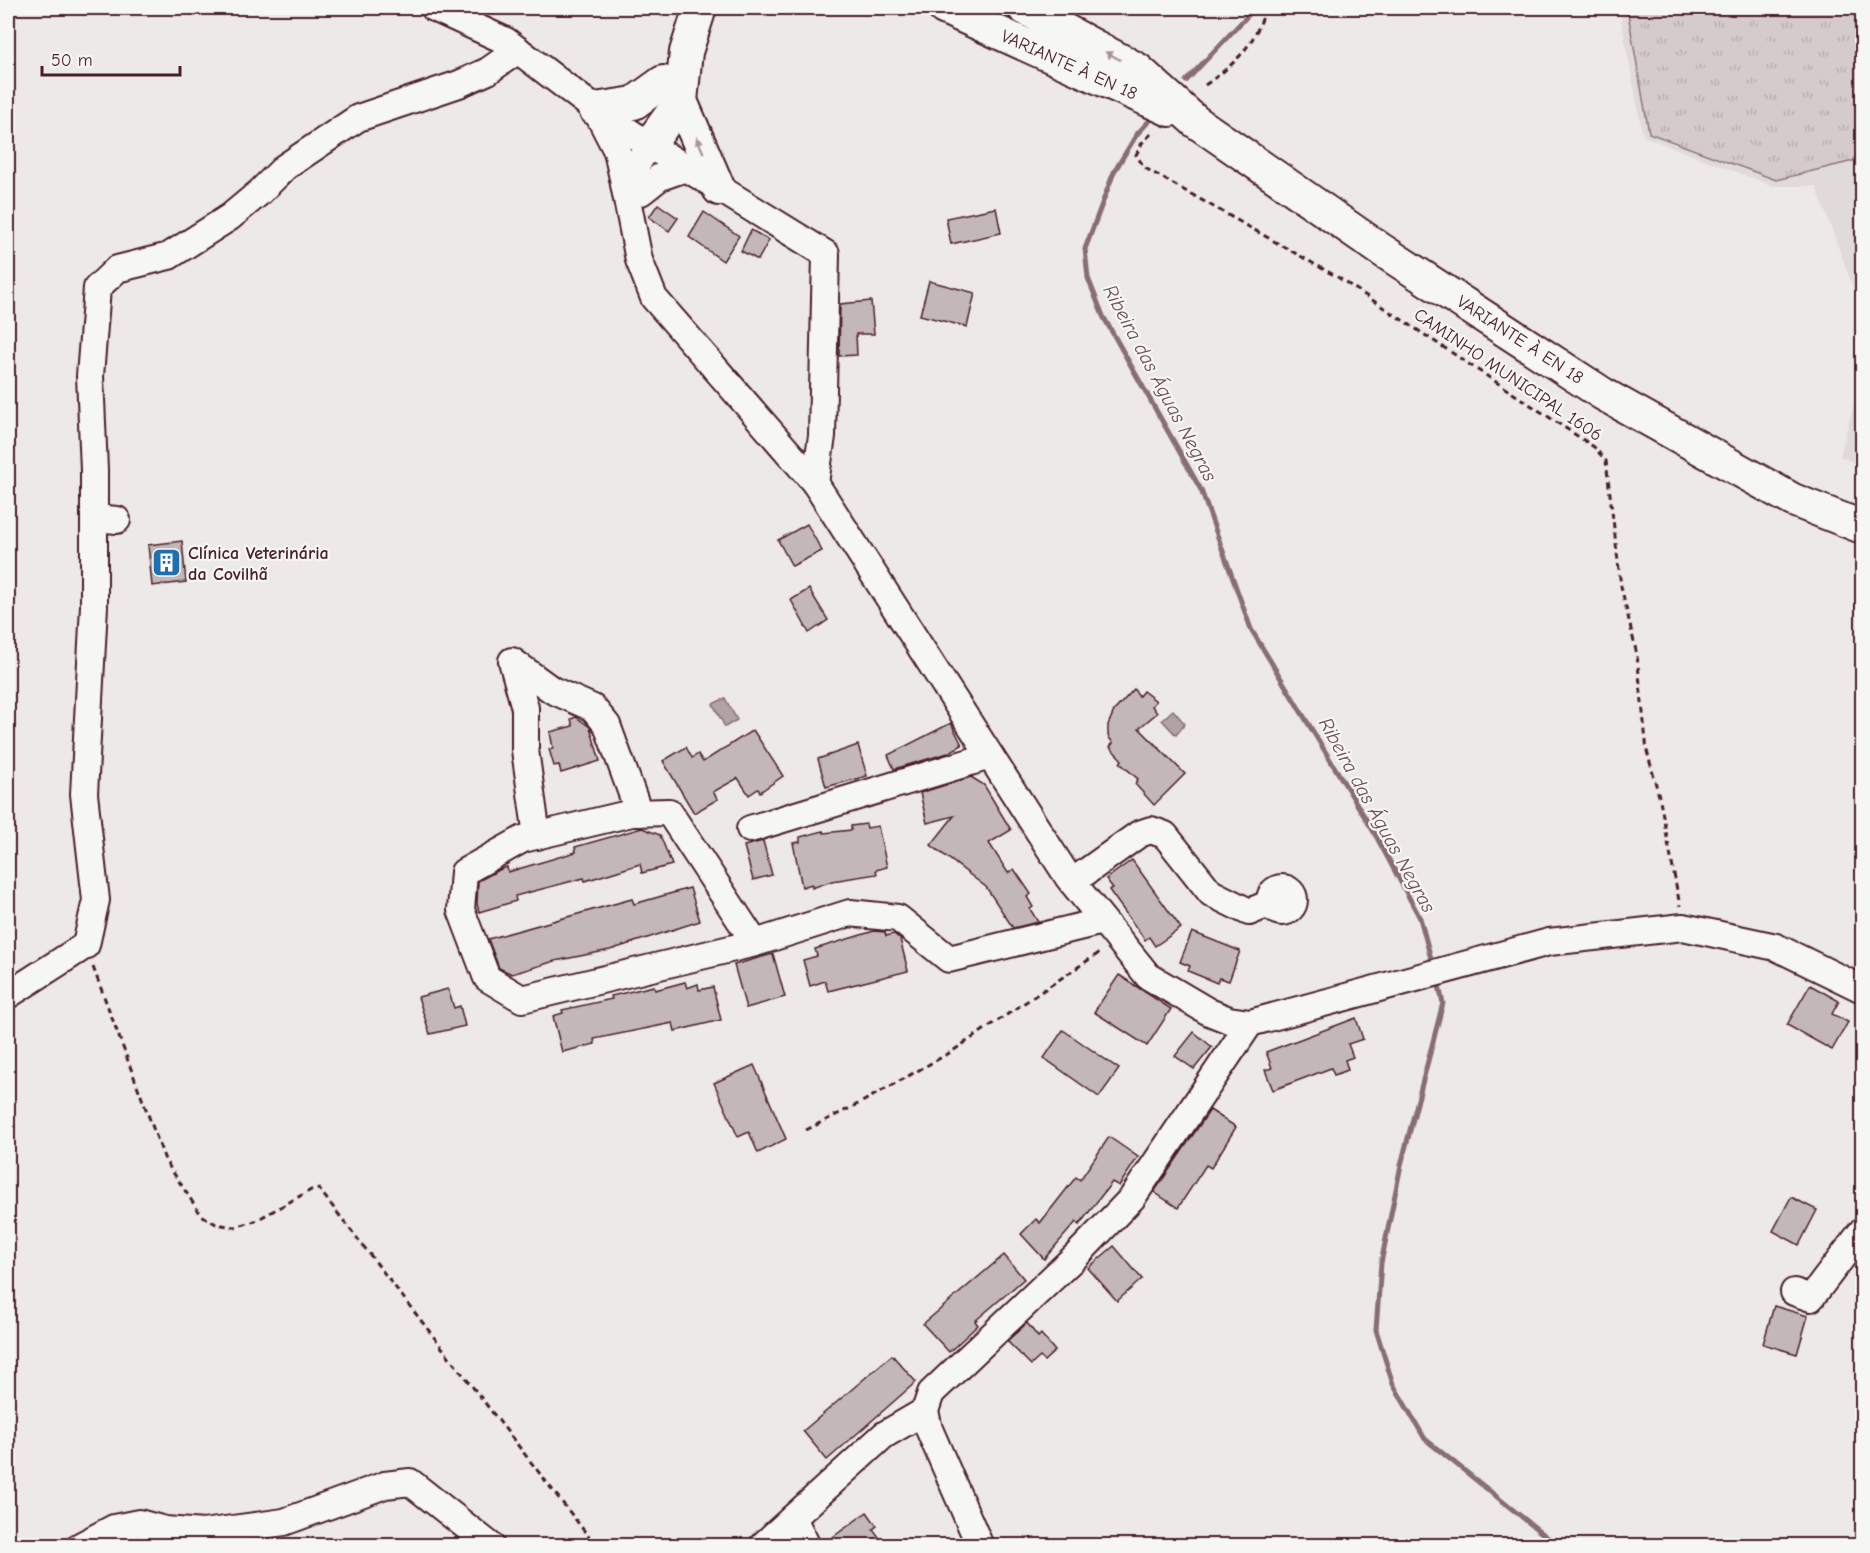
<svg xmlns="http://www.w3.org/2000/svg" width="1870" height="1553" font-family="'Comic Neue',sans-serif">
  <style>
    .built { fill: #e0dad8 }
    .grass { fill: url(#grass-tufts); stroke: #8f757a; stroke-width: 1.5 }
    .water { fill: #b1a2a3; stroke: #886e73; stroke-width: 1.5 }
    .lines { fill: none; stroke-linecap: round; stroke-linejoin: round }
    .stream { stroke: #886e73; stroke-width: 5 }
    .building { fill: #c4b7b7; stroke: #4a1f2b; stroke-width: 1.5 }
    .minor-casing { stroke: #4a1f2b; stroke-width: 30 }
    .major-casing { stroke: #4a1f2b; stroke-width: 36 }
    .path { stroke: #4a1f2b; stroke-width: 3; stroke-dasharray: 6 4.5; stroke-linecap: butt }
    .minor { stroke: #f6f6f2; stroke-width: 26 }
    .major { stroke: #f6f6f2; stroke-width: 32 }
    .oneway { fill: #a99598 }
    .labels { text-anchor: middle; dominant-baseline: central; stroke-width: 4.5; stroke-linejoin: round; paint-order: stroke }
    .street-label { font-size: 18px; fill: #4a1f2b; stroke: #f6f6f2 }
    .poi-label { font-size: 18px; font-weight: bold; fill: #4a1f2b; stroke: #f6f6f2; text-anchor: start }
    .water-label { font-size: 20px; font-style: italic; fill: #6e4d55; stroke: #f6f6f2 }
  </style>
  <defs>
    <pattern id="grass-tufts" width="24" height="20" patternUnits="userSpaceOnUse" patternTransform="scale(1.5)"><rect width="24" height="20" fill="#d4cbca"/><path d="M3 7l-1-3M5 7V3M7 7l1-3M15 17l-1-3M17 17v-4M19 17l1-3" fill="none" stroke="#b8aeae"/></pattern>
  </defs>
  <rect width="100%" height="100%" fill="#ece9e6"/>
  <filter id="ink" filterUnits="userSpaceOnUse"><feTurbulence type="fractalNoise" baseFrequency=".0167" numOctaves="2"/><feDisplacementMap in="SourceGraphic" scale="12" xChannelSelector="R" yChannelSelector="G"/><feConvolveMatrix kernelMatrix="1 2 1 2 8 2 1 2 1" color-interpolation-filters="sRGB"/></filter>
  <g filter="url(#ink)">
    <g class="built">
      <path d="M1619 8H1862V312L1816 186H1773L1643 136Z"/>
      <path d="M1862 373V466L1840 456Z"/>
    </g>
    <path class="grass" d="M1627 8H1862V144L1853 161 1776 180 1649 133Z"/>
    <g class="water">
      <path d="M725 698 737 720 725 727 713 704Z"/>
      <path d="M1173 710 1185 724 1176 735 1162 720Z"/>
    </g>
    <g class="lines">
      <g class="stream">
        <path d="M1186 81 1251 12 1252 8"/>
        <path d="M1151 119 1137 134 1114 172 1085 249 1088 278 1103 316 1201 490 1251 629 1375 834 1420 918 1433 966"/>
        <path d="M1437 978 1443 1003 1401 1165 1381 1263 1376 1330 1393 1384 1425 1439 1558 1546"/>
      </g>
    </g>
    <g class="building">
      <path d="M658 204 678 218 669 231 649 217Z"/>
      <path d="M996 208 1001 233 951 244 946 218Z"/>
      <path d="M704 212 739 236 723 261 689 237Z"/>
      <path d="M751 230 769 240 758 260 741 251Z"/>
      <path d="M929 281 975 293 967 327 920 315Z"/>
      <path d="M871 301 874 334H856L857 355 839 356 840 304Z"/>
      <path d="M807 524 822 551 792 566 778 540Z"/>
      <path d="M182 541 186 582 152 586 148 545Z"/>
      <path d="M809 589 828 620 809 633 791 600Z"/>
      <path d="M1134 689 1139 696 1143 691 1156 701 1152 706 1157 713 1139 728 1185 774 1154 805 1135 784 1138 779 1120 763 1122 760 1110 747 1113 743 1108 736V725L1114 711Z"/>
      <path d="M576 717 590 727 600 761 561 773 559 765 554 766 549 749 553 748 550 732 573 726 571 719Z"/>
      <path d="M951 723 962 745 948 753 894 769 888 755Z"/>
      <path d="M753 730 783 776 760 792 758 789 749 795 738 778 713 792 718 799 694 813 663 761 686 747 692 758 698 754 703 762Z"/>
      <path d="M858 745 867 776 826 787 818 759Z"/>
      <path d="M971 777 984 785 1011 830 989 843 1008 873 1014 869 1031 894 1027 897 1033 907 1030 909 1038 922 1013 928 986 887 931 845 954 816 927 823 920 793Z"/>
      <path d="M866 824 867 828 878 826 887 867 876 870 877 874 832 881 812 888V884L802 887 793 843 800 842V837L823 831 824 833 851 830V826Z"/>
      <path d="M642 828 660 835 672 865 642 873 640 864 585 881 584 878 515 896 516 901 479 912 477 904 478 881 501 869 507 867 508 872 576 852 575 847Z"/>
      <path d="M763 841 772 875 753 880 744 846Z"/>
      <path d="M1132 860 1181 928 1155 946 1149 937 1145 940 1109 890 1113 888 1106 879Z"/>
      <path d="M690 888 700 921 610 950 555 961 512 974 499 968 488 939 632 899 634 904Z"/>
      <path d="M874 931 885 932 886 936 894 934 900 939 908 971 828 991 825 981 810 986 803 960 817 956 815 949Z"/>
      <path d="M1192 932 1240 951 1229 981 1219 978 1217 983 1188 971 1190 966 1180 962Z"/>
      <path d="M773 954 785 997 746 1008 734 965Z"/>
      <path d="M1119 975 1171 1009 1147 1046 1094 1012Z"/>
      <path d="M685 982 687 988 698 984 699 990 713 987 721 1020 675 1031 673 1023 594 1039 595 1044 562 1052 553 1016 563 1013 562 1010 612 999 611 996 654 986 655 990Z"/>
      <path d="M1810 985 1839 1001 1832 1014 1848 1022 1832 1050 1787 1025Z"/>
      <path d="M448 989 454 1008 460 1006 465 1026 430 1034 418 997Z"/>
      <path d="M1356 1018 1363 1039 1348 1044 1353 1057 1345 1060 1348 1070 1334 1075 1331 1068 1273 1090 1265 1070 1272 1068 1266 1052Z"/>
      <path d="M1063 1030 1119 1069 1099 1097 1044 1058Z"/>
      <path d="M1194 1032 1212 1047 1194 1069 1175 1056Z"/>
      <path d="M754 1065 786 1139 758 1153 749 1132 738 1137 714 1083Z"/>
      <path d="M1210 1110 1236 1127 1211 1168 1206 1165 1178 1208 1154 1192Z"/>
      <path d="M1109 1137 1138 1157 1119 1186 1112 1182 1079 1225 1076 1222 1044 1259 1021 1234 1036 1219 1040 1223 1076 1177 1080 1180Z"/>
      <path d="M1791 1197 1817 1210 1799 1245 1773 1231Z"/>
      <path d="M1114 1246 1142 1279 1117 1301 1088 1268Z"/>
      <path d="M1004 1255 1024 1279 975 1321 978 1325 949 1352 923 1324Z"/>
      <path d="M1774 1306 1808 1316 1797 1354 1763 1344Z"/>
      <path d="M1027 1323 1038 1337 1041 1334 1055 1351 1044 1361 1040 1357 1031 1365 1007 1341Z"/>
      <path d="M892 1355 916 1382 827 1460 803 1431Z"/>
      <path d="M867 1512 877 1526 873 1529 885 1545H822Z"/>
    </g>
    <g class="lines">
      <defs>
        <g id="minor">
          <path d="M434 8 506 41 595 109 649 145 826 254 822 436 815 483"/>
          <path d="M597 112 617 151 624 183"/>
          <path d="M649 145 624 184 639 260 654 298 815 483 1068 877 1148 976 1209 1012 1229 1020 1250 1023 1549 942 1683 927 1776 947 1862 989"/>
          <path d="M641 192 660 177 686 168"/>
          <path d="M95 518 117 520"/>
          <path d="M750 829 990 756"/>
          <path d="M537 836 525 750V708L512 661 552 690 593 708 607 725 639 813"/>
          <path d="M1072 882 1139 834 1151 830 1165 835 1211 893 1249 912 1271 903"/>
          <circle cx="1282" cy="900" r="12"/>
          <path d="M755 943 669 812 632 813 523 839 464 872 461 910 487 978 522 999 755 943 850 913 898 918 949 959 1103 921"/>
          <path d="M8 995 86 945 96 900 84 794 94 606V470L90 376 97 288 117 269 169 256 230 217 260 192 285 167 358 118 459 84 488 71 518 50"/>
          <path d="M1794 1292 1811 1298 1862 1231"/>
          <path d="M793 1518 807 1546"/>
          <path d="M80 1546 114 1528 139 1523 165 1530 203 1533 284 1522 385 1485 410 1482 491 1546"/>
          <path d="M762 1546 884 1435 925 1411"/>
          <path d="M980 1546 929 1429 925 1411 931 1393 1078 1254 1132 1198 1250 1023"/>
        </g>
        <g id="major">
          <path d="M944 8 1170 110"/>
          <path d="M1024 8 1137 69 1195 121 1380 249 1603 394 1793 500 1862 527"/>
          <path d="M681 101 719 189"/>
          <path d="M595 109 634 103 663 82"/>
          <path d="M649 145 681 101 686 52 700 8"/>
        </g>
      </defs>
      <use href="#minor" class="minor-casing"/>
      <use href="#major" class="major-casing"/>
      <g class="path">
        <path d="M1205 85C1237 63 1254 45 1266 8"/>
        <path d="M1151 134 1142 143 1136 155 1145 168 1339 278 1594 447 1606 461 1621 586 1637 655 1647 751 1660 800 1680 906"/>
        <path d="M93 967 165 1160 201 1215 216 1224 235 1227 255 1221 311 1190 319 1189 596 1546"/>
        <path d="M806 1130 862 1102 951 1052 1102 951"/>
      </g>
      <use href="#minor" class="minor"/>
      <use href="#major" class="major"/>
    </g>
    <defs><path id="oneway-solid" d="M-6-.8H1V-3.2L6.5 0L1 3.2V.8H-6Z" transform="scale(1.5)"/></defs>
    <g class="oneway">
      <use href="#oneway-solid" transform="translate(1113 56) rotate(-152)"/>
      <use href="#oneway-solid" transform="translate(700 145) rotate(-113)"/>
    </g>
  </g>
  <defs>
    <symbol id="building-square" viewBox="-11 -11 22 22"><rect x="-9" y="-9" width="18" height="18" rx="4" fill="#1f6fb2" stroke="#f6f6f2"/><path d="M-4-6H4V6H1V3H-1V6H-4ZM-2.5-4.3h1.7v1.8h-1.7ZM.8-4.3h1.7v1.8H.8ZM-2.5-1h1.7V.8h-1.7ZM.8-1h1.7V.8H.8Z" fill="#fff"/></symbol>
  </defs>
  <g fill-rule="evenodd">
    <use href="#building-square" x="150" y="546" width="33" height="33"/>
  </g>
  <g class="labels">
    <g class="street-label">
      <text transform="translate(1069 65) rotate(24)">VARIANTE À EN 18</text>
      <text transform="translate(1520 340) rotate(33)">VARIANTE À EN 18</text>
      <text transform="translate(1508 375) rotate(34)">CAMINHO MUNICIPAL 1606</text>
    </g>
    <g class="poi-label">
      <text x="188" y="553">Clínica Veterinária<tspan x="188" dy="21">da Covilhã</tspan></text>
    </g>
    <g class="water-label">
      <text transform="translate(1160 383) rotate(62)">Ribeira das Águas Negras</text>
      <text transform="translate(1377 815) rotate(61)">Ribeira das Águas Negras</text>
    </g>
  </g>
  <rect width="1870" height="1553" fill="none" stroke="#f6f6f2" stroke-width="30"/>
  <rect x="15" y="15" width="1840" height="1523" fill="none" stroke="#4a1f2b" stroke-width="2" filter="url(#ink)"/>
  <path d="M42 66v9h138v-9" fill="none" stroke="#4a1f2b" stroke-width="3"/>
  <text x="51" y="66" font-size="18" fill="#4a1f2b" stroke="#f6f6f2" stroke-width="4.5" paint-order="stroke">50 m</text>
</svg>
